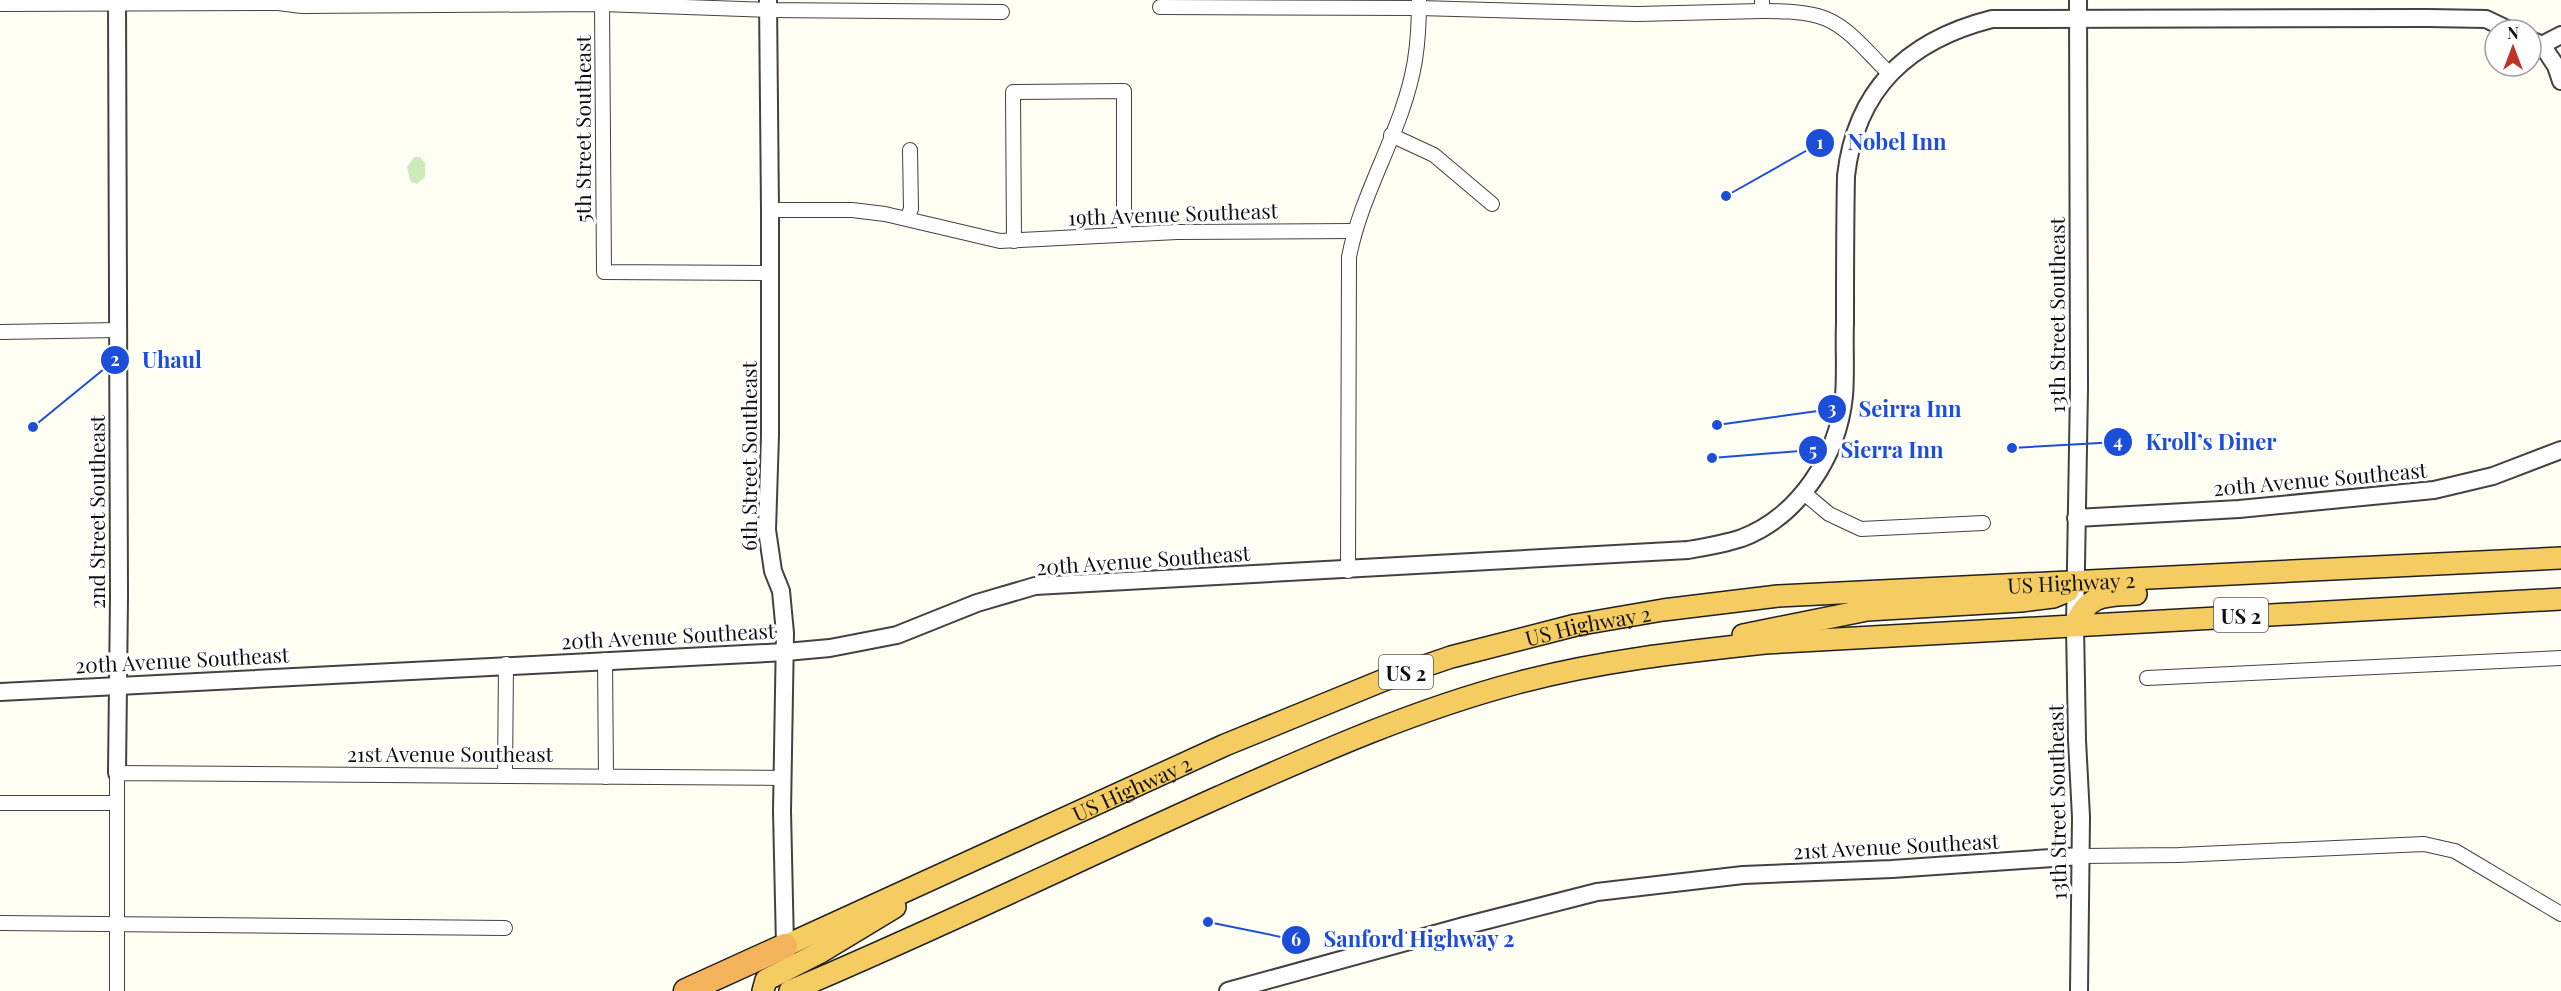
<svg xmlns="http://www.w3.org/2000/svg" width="2561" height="991" font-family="'Playfair Display',serif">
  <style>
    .green { fill: #cdeabb }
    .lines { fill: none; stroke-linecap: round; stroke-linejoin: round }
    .minor-casing { stroke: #424242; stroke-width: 16 }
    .tertiary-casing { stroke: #424242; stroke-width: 20 }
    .trunk-casing { stroke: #202020; stroke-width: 24 }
    .motorway-casing { stroke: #202020; stroke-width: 27 }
    .minor { stroke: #fff; stroke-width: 14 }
    .tertiary { stroke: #fff; stroke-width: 16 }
    .trunk { stroke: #f5cc62; stroke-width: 21 }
    .motorway { stroke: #f3b35b; stroke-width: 24 }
    .labels { text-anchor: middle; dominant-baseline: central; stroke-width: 6; stroke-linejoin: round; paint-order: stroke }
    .shield { fill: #fff; stroke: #575757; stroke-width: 1.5 }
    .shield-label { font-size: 20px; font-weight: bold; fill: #0f0f0f }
    .street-label { font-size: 21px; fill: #0f0f0f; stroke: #fff }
    .leader { fill: none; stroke: #1d4ed8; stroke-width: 2 }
    .callout-dot { fill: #1d4ed8; stroke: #fff; stroke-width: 2 }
    .mark-label { font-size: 18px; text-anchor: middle; font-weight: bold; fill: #fff }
    .callout-label { font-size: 22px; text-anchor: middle; font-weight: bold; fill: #1d4ed8; stroke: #fff; stroke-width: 6; stroke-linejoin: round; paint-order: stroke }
  </style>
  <rect width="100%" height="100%" fill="#fffef2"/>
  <path class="green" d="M414 157H420L425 163V177L417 184 410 181 407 167Z"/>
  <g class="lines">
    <defs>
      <g id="minor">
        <path d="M0 4 278 3 302 6 602 4 768 10 1002 12"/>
        <path d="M602 4 604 272 770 273"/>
        <path d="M1160 7 1419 8 1637 14 1762 11V0"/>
        <path d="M1762 11C1780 11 1799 11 1818 16 1848 24 1868 54 1890 74"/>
        <path d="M1391 135 1434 155 1492 204"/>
        <path d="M770 210H852L885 214 1000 241 1177 232 1354 231"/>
        <path d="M907 218 911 209 910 150"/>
        <path d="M1014 241 1013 92 1124 91V234"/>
        <path d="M0 332 118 330"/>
        <path d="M1804 493 1829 514 1861 529 1983 523"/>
        <path d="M1348 571 1349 257C1362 189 1404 129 1415 60 1418 41 1419 19 1419 0"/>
        <path d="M605 660 606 777"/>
        <path d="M2147 678 2561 658"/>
        <path d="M505 776 506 664"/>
        <path d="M0 803H117"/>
        <path d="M2081 856 2179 855 2424 844 2455 851 2561 914"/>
        <path d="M0 923 505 928"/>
        <path d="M117 991V773L782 778"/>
      </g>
      <g id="tertiary">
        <path d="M768 0 770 210V435L767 530 773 571 781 591 785 633 782 811 785 946"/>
        <path d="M2078 0 2079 389 2075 625 2077 740 2081 817 2079 991"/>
        <path d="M2531 40 2542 45 2561 35"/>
        <path d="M2542 45 2556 66 2561 81"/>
        <path d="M2076 518 2239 509 2434 490 2493 476 2561 450"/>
        <path d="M0 692 786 652 830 648 897 635 977 603 1035 586 1688 550C1706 547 1724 544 1742 538 1799 516 1838 456 1844 396 1846 372 1844 347 1845 323 1845 274 1845 225 1846 176 1856 88 1909 40 1992 19L2428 18 2486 19 2509 30"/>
        <path d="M117 773 119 597 117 0"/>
        <path d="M1228 991 1464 926 1597 892 1743 875 1892 869 2081 856"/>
      </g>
      <g id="trunk">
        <path d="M2075 625C2089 593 2105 596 2136 594"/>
        <path d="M1743 635 1867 610 2021 601 2053 597 2068 591"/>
        <path id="s1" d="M785 946 1225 745 1384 680 1451 657 1576 625 1663 610 1778 596 2561 558"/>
        <path d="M763 991 766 980 819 953 895 907"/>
        <path d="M790 991C935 930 1076 861 1219 797 1316 754 1414 710 1517 683 1599 661 1682 652 1765 643L2561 599"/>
      </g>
      <path id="motorway" d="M686 991 785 946"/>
    </defs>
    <use href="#minor" class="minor-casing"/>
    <use href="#tertiary" class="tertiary-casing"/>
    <use href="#trunk" class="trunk-casing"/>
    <use href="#motorway" class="motorway-casing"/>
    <use href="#minor" class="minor"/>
    <use href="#tertiary" class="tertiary"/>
    <use href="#trunk" class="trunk"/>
    <use href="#motorway" class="motorway"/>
  </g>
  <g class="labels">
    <g class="shield">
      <rect x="2214" y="598" width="54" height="34" rx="4.5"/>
      <rect x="1379" y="655" width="54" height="34" rx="4.5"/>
    </g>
    <g class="shield-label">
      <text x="2241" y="615">US 2</text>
      <text x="1406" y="672">US 2</text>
    </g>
    <g class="street-label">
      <text transform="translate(582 129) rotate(-90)">5th Street Southeast</text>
      <text transform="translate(1173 213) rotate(-2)">19th Avenue Southeast</text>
      <text transform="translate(2056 315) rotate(-90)">13th Street Southeast</text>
      <text transform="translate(748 456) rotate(-90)">6th Street Southeast</text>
      <text transform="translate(2320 478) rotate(-5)">20th Avenue Southeast</text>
      <text transform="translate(96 512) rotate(-90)">2nd Street Southeast</text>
      <text transform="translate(1143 559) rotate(-4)">20th Avenue Southeast</text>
      <text stroke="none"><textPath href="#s1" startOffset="1353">US Highway 2</textPath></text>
      <text stroke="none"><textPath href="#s1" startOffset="867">US Highway 2</textPath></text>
      <text transform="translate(668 635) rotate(-3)">20th Avenue Southeast</text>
      <text transform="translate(182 659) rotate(-3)">20th Avenue Southeast</text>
      <text x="450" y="753">21st Avenue Southeast</text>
      <text stroke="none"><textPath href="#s1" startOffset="381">US Highway 2</textPath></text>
      <text transform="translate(2056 802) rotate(-91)">13th Street Southeast</text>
      <text transform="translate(1896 845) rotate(-3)">21st Avenue Southeast</text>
    </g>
  </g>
  <path class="leader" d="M1726 196L1820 143M33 427L115 360M1717 425L1832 409M2012 448L2118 442M1712 458L1813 450M1208 922L1296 940"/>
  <g class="callout-dot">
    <circle cx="1726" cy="196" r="6"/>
    <circle cx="33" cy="427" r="6"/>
    <circle cx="1717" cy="425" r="6"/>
    <circle cx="2012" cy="448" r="6"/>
    <circle cx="1712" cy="458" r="6"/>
    <circle cx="1208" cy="922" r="6"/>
    <circle cx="1820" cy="143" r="15"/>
    <circle cx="115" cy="360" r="15"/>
    <circle cx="1832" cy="409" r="15"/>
    <circle cx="2118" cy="442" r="15"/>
    <circle cx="1813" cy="450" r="15"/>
    <circle cx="1296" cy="940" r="15"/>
  </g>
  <g class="mark-label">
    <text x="1820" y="149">1</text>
    <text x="115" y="366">2</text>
    <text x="1832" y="415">3</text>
    <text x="2118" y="448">4</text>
    <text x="1813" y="457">5</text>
    <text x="1296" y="946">6</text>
  </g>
  <g class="callout-label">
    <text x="1897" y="150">Nobel Inn</text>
    <text x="172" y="368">Uhaul</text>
    <text x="1910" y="417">Seirra Inn</text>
    <text x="2211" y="450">Kroll’s Diner</text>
    <text x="1892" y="458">Sierra Inn</text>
    <text x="1419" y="947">Sanford Highway 2</text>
  </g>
  <g transform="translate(2513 48)"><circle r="28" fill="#ffffff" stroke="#9f9f9f" stroke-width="1.5"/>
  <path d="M0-4.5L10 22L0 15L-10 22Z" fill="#c03327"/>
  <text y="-9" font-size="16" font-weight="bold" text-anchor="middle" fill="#0f0f0f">N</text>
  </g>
</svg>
